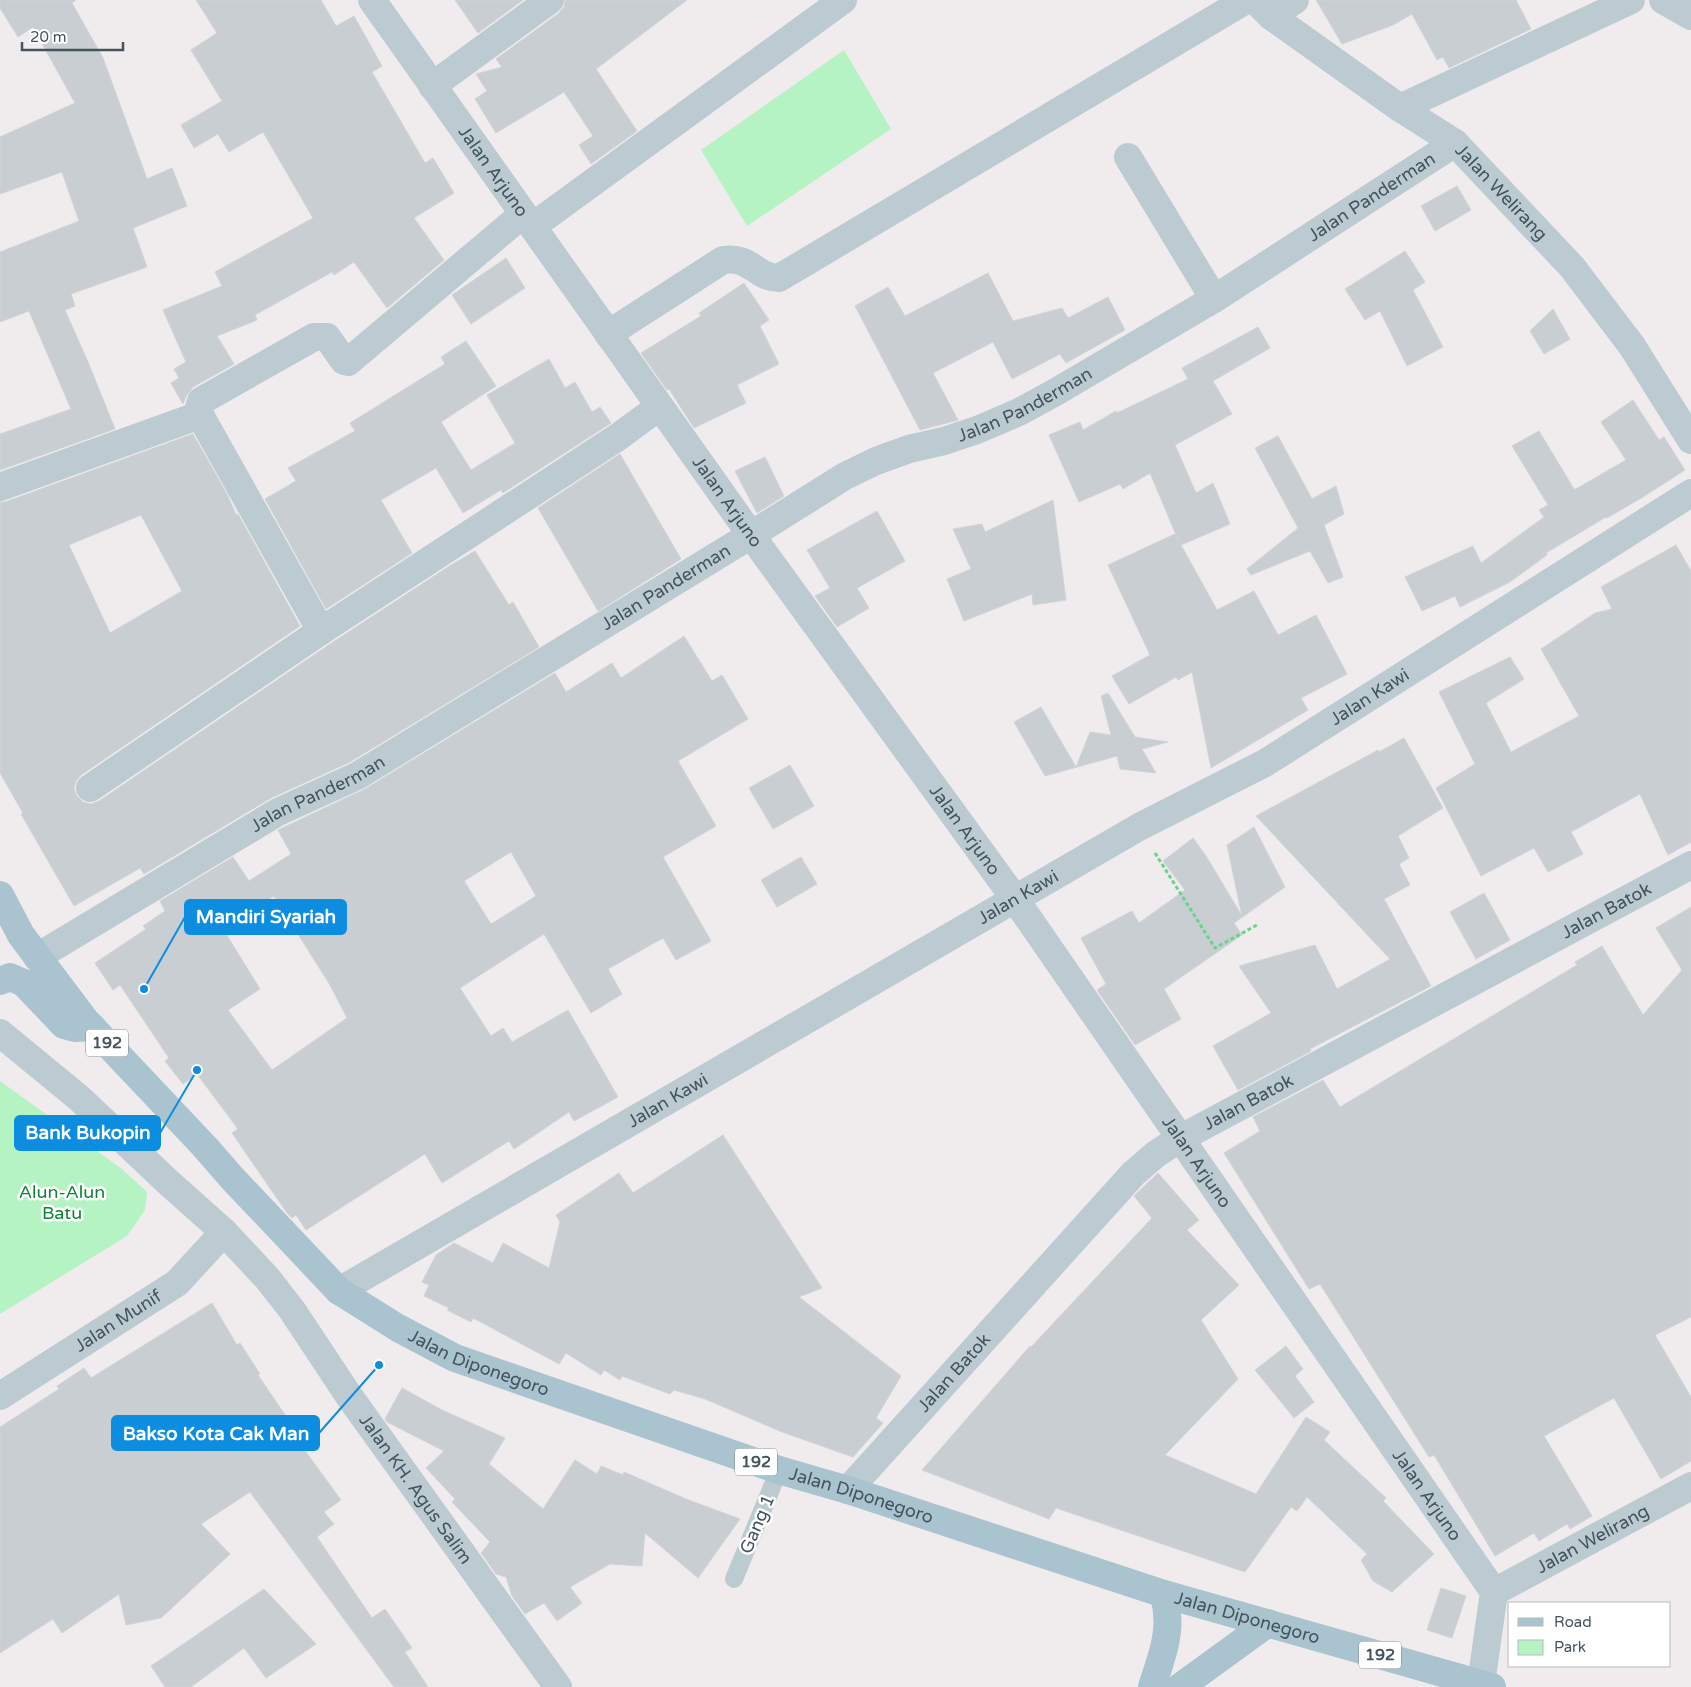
<svg xmlns="http://www.w3.org/2000/svg" width="1691" height="1687" font-family="'Varela Round',sans-serif">
  <style>
    .green { fill: #b5f3c3 }
    .building { fill: #c8ced2; stroke: #d0d4d9; fill-rule: evenodd }
    .lines { fill: none; stroke-linecap: round; stroke-linejoin: round }
    .path { stroke: #6ad48e; stroke-width: 3; stroke-dasharray: 4 2.5; stroke-linecap: butt }
    .service { stroke: #bbcbd1; stroke-width: 18 }
    .minor { stroke: #bbcbd1; stroke-width: 28 }
    .tertiary { stroke: #bbcbd1; stroke-width: 28 }
    .primary { stroke: #a9c3cf; stroke-width: 28 }
    .labels { text-anchor: middle; dominant-baseline: central; stroke-width: 5; stroke-linejoin: round; paint-order: stroke }
    .shield { fill: #fff; stroke: #7b878d; stroke-width: 1 }
    .shield-label { font-size: 16px; font-weight: bold; fill: #43545c }
    .street-label { font-size: 18px; fill: #43545c; stroke: #fff }
    .park-label { font-size: 18px; fill: #0d8435; stroke: #fff }
    .leader { fill: none; stroke: #0d8de0; stroke-width: 2 }
    .callout-dot { fill: #0d8de0; stroke: #fff; stroke-width: 2 }
    .callout { fill: #0d8de0; stroke: #0d8de0; stroke-width: 2 }
    .callout-label { font-size: 19px; text-anchor: middle; font-weight: bold; fill: #fff }
  </style>
  <rect width="100%" height="100%" fill="#f0eced"/>
  <g class="green">
    <path d="M844 50 891 129 747 226 701 150Z"/>
    <path d="M0 1081 122 1169 147 1192 145 1210 127 1236 0 1314Z"/>
  </g>
  <g class="building">
    <path d="M0 0H76L72 3 103 58 147 179 172 168 187 206 133 228 147 267 71 294 75 306 65 310 88 362 115 429 0 470V434L71 409 29 311 0 322V252L79 221 62 172 0 194V137L75 103 33 27 18 37 0 8Z"/>
    <path d="M196 0H321L336 26 354 16 382 66 372 72 425 163 433 158 454 193 414 218 444 260 387 308 354 262 334 275 332 272 255 315 257 320 217 336 234 364 193 387 186 396 183 404 171 383 179 378 174 369 186 362 163 310 222 286 215 272 313 218 263 132 229 152 218 134 194 148 181 125 222 101 191 50 217 33Z"/>
    <path d="M455 0H523L478 33Z"/>
    <path d="M565 0H687L596 69 637 131 591 164 579 145 593 136 564 92 496 133 475 99 487 91 476 74 502 67 496 59 559 13 564 7Z"/>
    <path d="M1316 0H1516L1531 29 1449 68 1443 57 1437 60 1412 14 1393 25 1342 44Z"/>
    <path d="M1457 186 1471 210 1435 231 1421 206Z"/>
    <path d="M1405 251 1425 282 1413 290 1443 347 1407 366 1380 311 1365 320 1345 289Z"/>
    <path d="M506 258 525 288 471 324 452 295Z"/>
    <path d="M988 273 1013 321 1062 308 1068 318 1108 297 1125 330 1066 363 1060 354 1012 379 993 342 933 373 958 420 920 430 855 306 888 287 905 316Z"/>
    <path d="M744 283 769 320 760 326 779 364 737 385 746 403 694 428 669 389 667 390 641 353 701 316 699 313Z"/>
    <path d="M1553 309 1570 339 1544 354 1530 331Z"/>
    <path d="M1258 327 1270 348 1213 381 1232 414 1175 445 1196 493 1213 483 1230 524 1181 545 1217 610 1254 591 1278 635 1316 615 1347 674 1301 698 1308 710 1211 768 1192 672 1178 680 1176 677 1129 704 1112 676 1150 655 1108 565 1175 534 1179 542 1150 473 1123 489 1120 484 1079 502 1049 435 1080 422 1083 430 1116 411 1117 413 1188 379 1182 368Z"/>
    <path d="M466 341 496 386 441 422 471 470 515 443 487 395 549 359 565 388 575 382 592 412 600 407 611 423 503 493 501 490 463 513 436 468 381 500 412 553 326 609 265 499 296 481 288 468 355 431 350 423 445 364 441 357Z"/>
    <path d="M1633 400 1659 440 1664 437 1685 470 1643 497 1607 518 1606 517 1546 553 1547 555 1510 582 1460 607 1455 596 1422 611 1405 577 1473 546 1481 563 1544 517 1539 510 1548 505 1512 446 1539 431 1574 489H1576L1626 460 1601 422Z"/>
    <path d="M193 434 228 496 236 515 238 514 300 626 81 775 76 781 74 789 77 796 83 802 91 804 99 801 330 644 451 565 475 551 509 605 513 602 539 647 350 762 271 798 144 874 140 868 74 906 21 814 23 813 0 773V502H5ZM141 515 182 591 110 633 69 545Z"/>
    <path d="M1278 436 1312 499 1336 486 1344 514 1324 525 1343 577 1328 583 1310 551 1251 575 1247 569 1298 528 1255 448Z"/>
    <path d="M620 454 681 559 598 611 538 508Z"/>
    <path d="M765 457 784 496 757 513 735 471Z"/>
    <path d="M1053 500 1066 600 1033 605 1032 594 964 621 947 579 971 569 953 529 982 524 985 532Z"/>
    <path d="M877 511 905 561 857 588 869 608 837 627 815 596 830 588 807 550Z"/>
    <path d="M1676 545 1691 571V842L1668 855 1640 794 1571 832 1583 854 1548 872 1534 848 1481 876 1436 788 1475 764 1439 692 1510 657 1524 679 1486 703 1511 752 1579 716 1541 649 1595 613 1612 609 1601 587Z"/>
    <path d="M684 636 712 681 722 675 748 719 678 761 716 826 663 857 711 941 676 960 663 938 608 969 622 994 591 1013 544 934 460 988 491 1036 503 1028 512 1042 568 1010 618 1097 574 1121 569 1112 514 1149 509 1141 442 1183 425 1154 306 1230 296 1215 292 1218 287 1213 232 1133 238 1129 197 1074 183 1084 165 1061 169 1058 120 985 113 990 95 963 146 929 143 926 165 911 160 901 233 857 249 881 291 854 278 830 365 789 555 673 566 692 612 663 621 678ZM511 852 536 896 491 924 464 881ZM274 896 330 985 347 1018 272 1070 228 1010 260 989 223 929Z"/>
    <path d="M1108 693 1135 737 1168 742 1142 749 1156 773 1120 769 1117 756 1045 776 1014 722 1041 707 1076 767 1090 732 1111 735 1101 696Z"/>
    <path d="M1404 738 1443 808 1398 836 1409 858 1399 864 1410 885 1384 899 1431 986 1310 1049 1311 1051 1238 1090 1213 1046 1271 1013 1239 966 1315 945 1337 989 1390 959 1256 816 1378 750 1379 752Z"/>
    <path d="M790 765 814 806 773 829 749 788Z"/>
    <path d="M1254 827 1285 887 1234 923 1242 935 1164 989 1181 1019 1135 1045 1097 990 1106 984 1081 938 1132 911 1139 923 1185 890 1163 861 1193 838 1206 856 1242 916 1227 845Z"/>
    <path d="M801 857 817 884 777 907 761 880Z"/>
    <path d="M1484 893 1510 940 1476 959 1450 912Z"/>
    <path d="M1691 907V1317L1655 1335 1691 1397V1461L1661 1479 1614 1398 1544 1436 1592 1516 1570 1529 1567 1524 1539 1541 1534 1533 1495 1556 1434 1455 1429 1457 1320 1284 1309 1289 1224 1153 1260 1131 1253 1117 1323 1080 1340 1107 1577 965 1575 962 1602 946 1643 1015 1682 970 1656 928Z"/>
    <path d="M723 1135 822 1288 799 1297 901 1376 876 1418 883 1423 853 1457 782 1432 705 1399 674 1390 670 1394 622 1376 620 1380 604 1370 601 1375 566 1353 559 1364 473 1318 471 1322 447 1310 449 1308 424 1296 429 1285 422 1282 436 1255 454 1243 493 1263 503 1243 549 1268 560 1222 556 1215 619 1173 633 1193Z"/>
    <path d="M1158 1173 1199 1220 1187 1230 1239 1285 1201 1320 1238 1379 1165 1455 1256 1494 1306 1417 1330 1432 1324 1440 1386 1498 1383 1501 1434 1554 1392 1592 1373 1581 1361 1560 1367 1554 1307 1497 1297 1511 1291 1507 1245 1572 1056 1508 1049 1519 922 1470 1030 1346 1031 1347 1152 1218 1134 1196Z"/>
    <path d="M212 1303 237 1345 240 1343 260 1374 258 1375 306 1446 303 1448 341 1500 324 1512 334 1524 317 1537 372 1618 385 1609 412 1648 405 1652 428 1687H394L250 1492 201 1524 230 1554 161 1618 126 1625 119 1594 62 1633 53 1619 0 1653V1427L59 1389 57 1386 84 1368 91 1378Z"/>
    <path d="M1286 1346 1303 1369 1295 1376 1314 1402 1294 1418 1255 1370Z"/>
    <path d="M402 1388 442 1410 505 1438 489 1464 543 1509 575 1460 597 1474 601 1466 623 1475 624 1472 686 1499 740 1519 698 1578 645 1533 642 1566 610 1564 570 1587 582 1603 557 1621 544 1603 525 1614 512 1596 506 1577 496 1574 481 1553 490 1542 452 1502 455 1499 426 1468 444 1451 387 1422 385 1419Z"/>
    <path d="M1441 1588 1466 1596 1452 1638 1427 1630Z"/>
    <path d="M264 1589 316 1644 266 1678 244 1648 191 1687H165L151 1666Z"/>
  </g>
  <g class="lines">
    <path class="path" d="M1155 853 1215 948 1257 925"/>
    <path class="service" d="M734 1579 779 1470"/>
    <g class="minor">
      <path id="s1" d="M372 0 751 535 1015 899 1494 1592 1481 1684"/>
      <path id="s2" d="M1255 0 1271 16 1400 108 1455 143 1572 267 1632 346 1691 440"/>
      <path d="M1663 0 1691 16"/>
      <path d="M1271 16 1295 0"/>
      <path d="M432 86 550 0"/>
      <path d="M1400 108 1631 0"/>
      <path d="M1128 157 1214 299"/>
      <path d="M533 226 843 0"/>
      <path d="M608 334 723 260C752 256 754 277 779 278L1246 0"/>
      <path d="M0 487 200 415"/>
      <path d="M321 631 200 415 199 408 201 401 314 337H327L344 361 348 362 523 214"/>
      <path d="M90 788 321 631 618 437 659 407"/>
      <path id="s3" d="M37 957 278 812 357 776 751 535 845 476 876 461 909 449 944 441 977 430 1019 412 1054 393 1214 299 1455 143"/>
      <path id="s4" d="M339 1291 1139 827 1265 763 1691 493"/>
      <path id="s5" d="M0 1396 177 1283 224 1232"/>
      <path id="s6" d="M848 1490 1133 1174 1156 1154 1181 1138 1691 865"/>
      <path id="s7" d="M1494 1592 1691 1486"/>
    </g>
    <path class="tertiary" id="s8" d="M0 1033 79 1098 169 1183 224 1232 267 1278 292 1310 349 1396 558 1687"/>
    <g class="primary">
      <path id="s9" d="M0 895 21 935 85 1020 205 1147 232 1178 339 1291 398 1328 455 1358 779 1470 848 1490 1164 1594 1492 1687"/>
      <path d="M0 981 10 977 24 983 64 1025 75 1028 92 1027"/>
      <path d="M1152 1687C1159 1664 1170 1638 1167 1614 1167 1607 1165 1601 1164 1594"/>
      <path d="M1180 1687 1268 1623"/>
    </g>
  </g>
  <g class="labels">
    <g class="shield">
      <rect x="86" y="1029.5" width="42" height="27" rx="4"/>
      <rect x="735" y="1448.5" width="42" height="27" rx="4"/>
      <rect x="1359" y="1641.5" width="42" height="27" rx="4"/>
    </g>
    <g class="shield-label">
      <text x="107" y="1043">192</text>
      <text x="756" y="1462">192</text>
      <text x="1380" y="1655">192</text>
    </g>
    <g class="street-label">
      <text stroke="none"><textPath href="#s1" startOffset="210">Jalan Arjuno</textPath></text>
      <text stroke="none"><textPath href="#s2" startOffset="314">Jalan Welirang</textPath></text>
      <text stroke="none"><textPath href="#s3" startOffset="1540">Jalan Panderman</textPath></text>
      <text stroke="none"><textPath href="#s3" startOffset="1135">Jalan Panderman</textPath></text>
      <text stroke="none"><textPath href="#s1" startOffset="615">Jalan Arjuno</textPath></text>
      <text stroke="none"><textPath href="#s3" startOffset="730">Jalan Panderman</textPath></text>
      <text stroke="none"><textPath href="#s4" startOffset="1190">Jalan Kawi</textPath></text>
      <text stroke="none"><textPath href="#s3" startOffset="325">Jalan Panderman</textPath></text>
      <text stroke="none"><textPath href="#s1" startOffset="1020">Jalan Arjuno</textPath></text>
      <text stroke="none"><textPath href="#s4" startOffset="785">Jalan Kawi</textPath></text>
      <text stroke="none"><textPath href="#s6" startOffset="968">Jalan Batok</textPath></text>
      <text stroke="none"><textPath href="#s4" startOffset="380">Jalan Kawi</textPath></text>
      <text stroke="none"><textPath href="#s6" startOffset="562">Jalan Batok</textPath></text>
      <text stroke="none"><textPath href="#s1" startOffset="1425">Jalan Arjuno</textPath></text>
      <text stroke="none"><textPath href="#s5" startOffset="140">Jalan Munif</textPath></text>
      <text stroke="none"><textPath href="#s9" startOffset="681">Jalan Diponegoro</textPath></text>
      <text stroke="none"><textPath href="#s6" startOffset="158">Jalan Batok</textPath></text>
      <text stroke="none"><textPath href="#s8" startOffset="621">Jalan KH. Agus Salim</textPath></text>
      <text stroke="none"><textPath href="#s1" startOffset="1830">Jalan Arjuno</textPath></text>
      <text stroke="none"><textPath href="#s9" startOffset="1086">Jalan Diponegoro</textPath></text>
      <text transform="translate(757 1524) rotate(-67)">Gang 1</text>
      <text stroke="none"><textPath href="#s7" startOffset="112">Jalan Welirang</textPath></text>
      <text stroke="none"><textPath href="#s9" startOffset="1491">Jalan Diponegoro</textPath></text>
    </g>
    <g class="park-label">
      <text x="62" y="1192">Alun-Alun<tspan x="62" dy="21">Batu</tspan></text>
    </g>
  </g>
  <path class="leader" d="M144 989L185 917M197 1070L160 1133M379 1365L319 1433"/>
  <g class="callout-dot">
    <circle cx="144" cy="989" r="5"/>
    <circle cx="197" cy="1070" r="5"/>
    <circle cx="379" cy="1365" r="5"/>
  </g>
  <g class="callout">
    <rect x="185" y="900" width="161" height="34" rx="5"/>
    <rect x="15" y="1116" width="145" height="34" rx="5"/>
    <rect x="112" y="1416" width="207" height="34" rx="5"/>
  </g>
  <g class="callout-label">
    <text x="266" y="923">Mandiri Syariah</text>
    <text x="88" y="1139">Bank Bukopin</text>
    <text x="216" y="1440">Bakso Kota Cak Man</text>
  </g>
  <rect x="1508" y="1602" width="162" height="65" fill="#ffffff" stroke="#b4bbbe"/>
  <rect x="1518" y="1618" width="25" height="8" fill="#a9c3cf" stroke="#b4bbbe"/>
  <text x="1554" y="1627" font-size="15" fill="#43545c">Road</text>
  <rect x="1518" y="1640" width="25" height="15" fill="#b5f3c3" stroke="#b4bbbe"/>
  <text x="1554" y="1652" font-size="15" fill="#43545c">Park</text>
  <path d="M22 42v8h101v-8" fill="none" stroke="#43545c" stroke-width="2.5"/>
  <text x="30" y="42" font-size="15" fill="#43545c" stroke="#ffffff" stroke-width="4" paint-order="stroke">20 m</text>
</svg>
